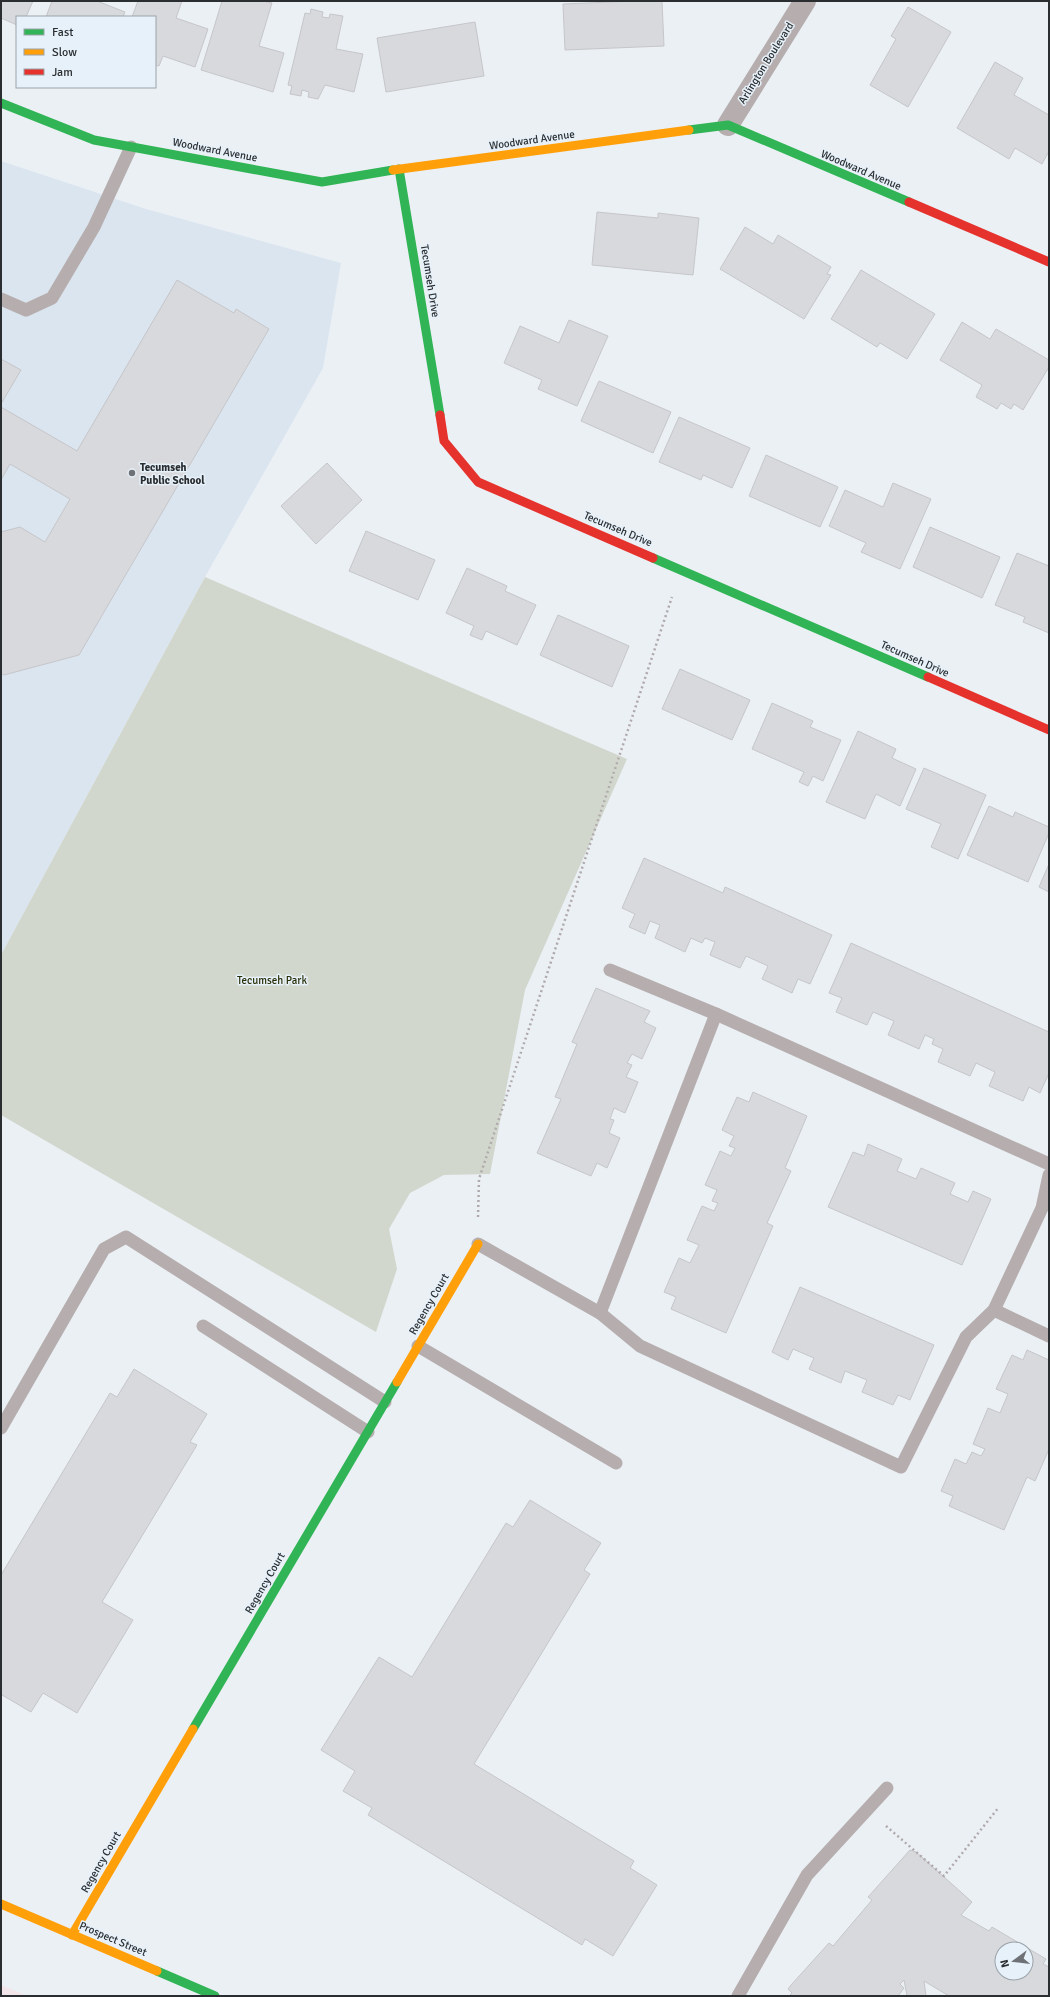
<svg xmlns="http://www.w3.org/2000/svg" width="1050" height="1997" font-family="Signika,sans-serif">
  <style>
    .commercial { fill: #f2e6eb }
    .built { fill: #dbe5ef }
    .green { fill: #d2d7cd }
    .building { fill: #d7d9dc; stroke: #c6c6ca; fill-rule: evenodd }
    .lines { fill: none; stroke-linecap: round; stroke-linejoin: round }
    .path { stroke: #b0aaac; stroke-width: 2.5; stroke-dasharray: 2 3; stroke-linecap: butt }
    .lane { stroke: #b6aeae; stroke-width: 13 }
    .street { stroke: #b6aeae; stroke-width: 22 }
    .fast { stroke: #30b455; stroke-width: 9 }
    .slow { stroke: #ff9f0a; stroke-width: 9 }
    .jam { stroke: #e5322d; stroke-width: 9 }
    .poi-dot { fill: #6e7276; stroke: #e7f1f9; stroke-width: 1.5 }
    .labels { text-anchor: middle; dominant-baseline: central; stroke-width: 3; stroke-linejoin: round; paint-order: stroke }
    .street-label { font-size: 11px; fill: #2a2e31; stroke: #e7f1f9 }
    .poi-label { font-size: 11px; font-weight: bold; fill: #2a2e31; stroke: #e7f1f9; text-anchor: start }
    .park-label { font-size: 11px; fill: #282d06; stroke: #e7f1f9 }
  </style>
  <rect width="100%" height="100%" fill="#ebf0f5"/>
  <path class="commercial" d="M1 1985 28 1996H1Z"/>
  <path class="built" d="M1 161 146 209 341 263 323 368 205 577 1 955Z"/>
  <path class="green" d="M205 577 627 759 525 990 490 1174 444 1175 410 1193 389 1229 397 1269 376 1332 1 1115V955Z"/>
  <g class="building">
    <path d="M1 1H33L26 17H17V25L1 18Z"/>
    <path d="M52 1H97L125 12 123 17H46Z"/>
    <path d="M138 1H182L176 18 208 29 195 67 163 56 159 66 155 65V17H132Z"/>
    <path d="M222 1H264L272 3 259 46 284 53 273 92 201 70Z"/>
    <path d="M634 1H662L664 46 565 50 563 4Z"/>
    <path d="M908 7 951 32 908 107 870 85 896 39 891 36Z"/>
    <path d="M311 9 323 12 322 17 329 18 330 14 343 16 336 49 363 54 354 92 325 85 318 99 308 97 309 92 302 90 301 96 290 94 292 86 288 85 305 13 310 14Z"/>
    <path d="M475 22 484 76 386 92 377 38Z"/>
    <path d="M995 62 1023 78 1014 95 1049 115V151L1042 164 1015 148 1009 159 957 128Z"/>
    <path d="M597 212 658 218V213L699 218 693 275 592 265Z"/>
    <path d="M745 227 773 244 778 235 831 267 827 274 831 275 804 319 720 269Z"/>
    <path d="M861 270 935 314 907 359 880 343 877 347 831 319Z"/>
    <path d="M177 280 234 313 236 309 269 329 79 655 4 675 1 673V532L20 527 45 542 70 499 10 464 1 480V407L77 451Z"/>
    <path d="M569 320 608 336 577 406 538 389 542 380 504 363 520 326 559 343Z"/>
    <path d="M962 322 990 339 996 329 1049 360V367L1023 410 1014 404 1011 409 1001 403 997 409 976 397 982 385 940 360Z"/>
    <path d="M1 359 21 370 1 404Z"/>
    <path d="M599 381 671 412 653 453 581 421Z"/>
    <path d="M679 417 750 448 732 488 703 475 701 480 659 462Z"/>
    <path d="M766 455 838 487 820 527 749 496Z"/>
    <path d="M327 463 362 500 316 544 281 506Z"/>
    <path d="M893 483 931 499 900 569 861 552 866 543 829 526 845 490 883 507Z"/>
    <path d="M930 527 1000 557 982 598 913 567Z"/>
    <path d="M366 531 435 560 418 600 349 571Z"/>
    <path d="M1017 553 1049 566V633L1023 622 1025 617 995 605Z"/>
    <path d="M467 568 507 586 505 591 536 605 517 645 486 631 482 640 470 635 474 626 446 613Z"/>
    <path d="M558 615 629 646 612 687 540 655Z"/>
    <path d="M680 669 750 700 732 740 662 709Z"/>
    <path d="M772 703 813 721 810 727 841 740 823 781 813 776 808 786 799 782 804 772 752 749Z"/>
    <path d="M858 731 896 749 892 758 916 769 900 806 876 794 865 819 826 802Z"/>
    <path d="M924 768 986 795 958 859 931 847 941 824 906 809Z"/>
    <path d="M989 806 1013 817 1015 812 1049 827V833L1028 882 967 855Z"/>
    <path d="M644 858 723 893 725 887 832 935 810 984 798 979 792 993 762 979 768 966 746 956 740 968 710 955 715 942 705 938 702 943 691 938 685 952 655 938 660 925 650 921 645 934 629 927 635 914 622 908Z"/>
    <path d="M1049 864V892L1039 887Z"/>
    <path d="M851 943 1049 1032V1073L1040 1093 1029 1087 1023 1101 989 1086 995 1072 976 1063 970 1076 938 1062 943 1049 932 1044 934 1039 925 1035 919 1049 888 1035 894 1021 873 1012 867 1025 836 1012 842 998 829 993Z"/>
    <path d="M596 988 650 1011 644 1022 656 1028 642 1059 632 1054 627 1063 632 1065 626 1077 638 1082 625 1113 614 1108 610 1119 614 1120 609 1133 620 1138 607 1168 597 1163 591 1176 537 1153 561 1099 555 1097 577 1044 572 1042Z"/>
    <path d="M753 1092 807 1116 785 1168 791 1171 767 1223 773 1226 726 1333 671 1309 676 1297 664 1292 679 1258 690 1263 699 1245 687 1240 702 1206 714 1211 718 1203 712 1201 717 1190 705 1185 720 1151 731 1156 735 1148 729 1146 734 1136 722 1130 737 1097 749 1102Z"/>
    <path d="M868 1144 902 1159 897 1171 916 1179 921 1168 955 1183 950 1194 968 1202 973 1191 991 1199 962 1265 828 1207 853 1152 864 1156Z"/>
    <path d="M800 1287 934 1345 910 1400 898 1395 893 1405 862 1392 867 1380 845 1371 841 1383 809 1369 814 1358 793 1349 788 1360 772 1352Z"/>
    <path d="M1027 1350 1049 1360V1449L1035 1481 1027 1477 1004 1530 949 1506 953 1496 941 1491 955 1459 966 1464 972 1452 981 1456 985 1449 973 1444 988 1408 1000 1413 1008 1394 996 1389 1012 1355 1023 1360Z"/>
    <path d="M134 1369 207 1414 190 1442 197 1445 102 1602 133 1620 77 1713 43 1693 31 1712 2 1695 1 1697V1575L110 1393 117 1397Z"/>
    <path d="M530 1500 601 1543 584 1570 590 1574 474 1764 634 1861 630 1868 657 1885 613 1956 585 1939 582 1945 368 1815 372 1808 343 1791 355 1771 321 1750 379 1657 412 1677 506 1523 513 1527Z"/>
    <path d="M910 1850 916 1852 972 1902 961 1915 989 1931 992 1927 1046 1959 1043 1964 1049 1967V1996H949L924 1981 926 1996H907L904 1980 900 1984 904 1988 898 1996H789L792 1993 788 1989 791 1985 829 1943 833 1946 872 1900 868 1897ZM1002 1949H1026V1973H1002Z"/>
  </g>
  <g class="lines">
    <g class="path">
      <path d="M478 1217 479 1179 672 597"/>
      <path d="M886 1826 944 1876 999 1807"/>
    </g>
    <g class="lane">
      <path d="M1 299 26 310 52 298 94 227 131 147"/>
      <path d="M610 970 716 1014 1049 1164"/>
      <path d="M478 1244 600 1313 640 1346 901 1467 966 1337 994 1310 1042 1208 1049 1175"/>
      <path d="M994 1310 1049 1336"/>
      <path d="M600 1313 716 1014"/>
      <path d="M203 1326 368 1432"/>
      <path d="M418 1346 616 1463"/>
      <path d="M1 1428 104 1249 126 1237 385 1402"/>
      <path d="M738 1996 807 1875 887 1788"/>
    </g>
    <path class="street" d="M728 125 805 1"/>
    <g class="fast">
      <path d="M1 103 94 140 322 182 393 170"/>
      <path d="M689 130 728 125 909 202"/>
      <path d="M399 169 440 415"/>
      <path d="M653 558 928 677"/>
      <path d="M193 1729 397 1382"/>
      <path d="M157 1971 215 1996"/>
    </g>
    <g class="slow">
      <path d="M393 170 689 130"/>
      <path d="M397 1382 478 1244"/>
      <path d="M1 1904 157 1971"/>
      <path d="M72 1935 193 1729"/>
    </g>
    <g class="jam">
      <path d="M909 202 1049 262"/>
      <path d="M440 415 444 441 478 482 653 558"/>
      <path d="M928 677 1049 730"/>
    </g>
  </g>
  <circle class="poi-dot" cx="132" cy="473" r="4"/>
  <g class="labels">
    <g class="street-label">
      <text transform="translate(766 63) rotate(-58)">Arlington Boulevard</text>
      <text transform="translate(532 140) rotate(-8)">Woodward Avenue</text>
      <text transform="translate(215 150) rotate(11)">Woodward Avenue</text>
      <text transform="translate(861 170) rotate(23)">Woodward Avenue</text>
      <text transform="translate(430 281) rotate(81)">Tecumseh Drive</text>
      <text transform="translate(618 529) rotate(23)">Tecumseh Drive</text>
      <text transform="translate(915 659) rotate(24)">Tecumseh Drive</text>
      <text transform="translate(429 1304) rotate(-60)">Regency Court</text>
      <text transform="translate(265 1583) rotate(-60)">Regency Court</text>
      <text transform="translate(101 1862) rotate(-60)">Regency Court</text>
      <text transform="translate(113 1939) rotate(23)">Prospect Street</text>
    </g>
    <g class="poi-label">
      <text x="140" y="467">Tecumseh<tspan x="140" dy="13">Public School</tspan></text>
    </g>
    <g class="park-label">
      <text x="272" y="980">Tecumseh Park</text>
    </g>
  </g>
  <rect width="1050" height="1997" fill="none" stroke="#2a2e31" stroke-width="4"/>
  <rect x="16" y="16" width="140" height="72" fill="#e7f1f9" stroke="#9ba3a9"/>
  <rect x="24" y="29" width="20" height="6" fill="#30b455" stroke="#9ba3a9"/>
  <text x="52" y="36" font-size="12" fill="#2a2e31">Fast</text>
  <rect x="24" y="49" width="20" height="6" fill="#ff9f0a" stroke="#9ba3a9"/>
  <text x="52" y="56" font-size="12" fill="#2a2e31">Slow</text>
  <rect x="24" y="69" width="20" height="6" fill="#e5322d" stroke="#9ba3a9"/>
  <text x="52" y="76" font-size="12" fill="#2a2e31">Jam</text>
  <g transform="translate(1014 1961) rotate(255)"><circle r="19" fill="#e7f1f9" stroke="#9ba3a9"/>
  <path d="M0-3L7 15L0 10L-7 15Z" fill="#6e7276"/>
  <text y="-6" font-size="11" font-weight="bold" text-anchor="middle" fill="#2a2e31">N</text>
  </g>
</svg>
